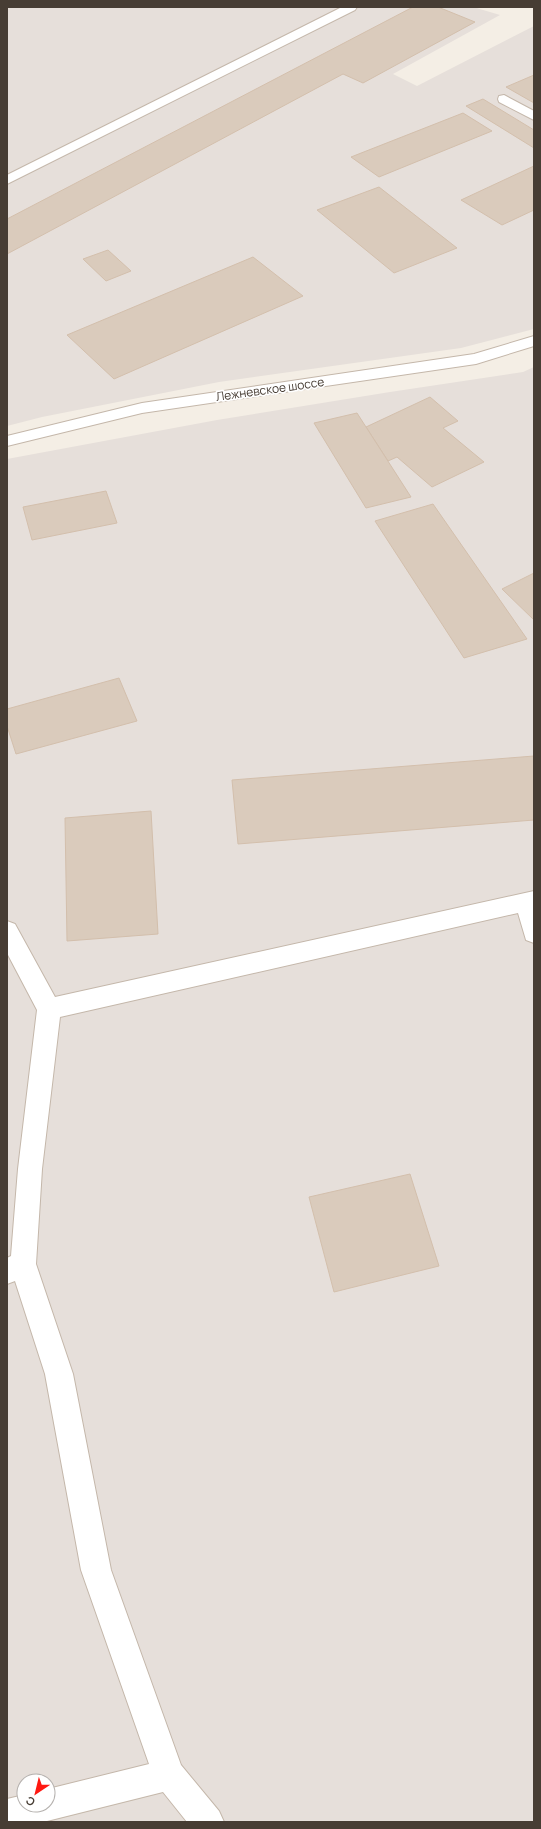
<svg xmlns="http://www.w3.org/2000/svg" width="541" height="1829" font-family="Manrope,sans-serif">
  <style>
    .industrial { fill: #e6dfda; fill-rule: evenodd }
    .building { fill: #dacbbc; stroke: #d3bfac }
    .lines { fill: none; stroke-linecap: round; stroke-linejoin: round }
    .service-casing { stroke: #c4b7aa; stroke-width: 2 }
    .minor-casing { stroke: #c4b7aa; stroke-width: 2 }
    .service { fill: #fff; fill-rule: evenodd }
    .minor { fill: #fff; fill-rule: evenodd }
    .labels { text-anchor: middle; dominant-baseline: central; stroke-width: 3.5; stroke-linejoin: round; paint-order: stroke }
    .far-street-label { font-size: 12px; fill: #473d34; stroke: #fff }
  </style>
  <rect width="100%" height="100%" fill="#f4eee5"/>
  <g class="industrial">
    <path d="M7 7H473L500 15 393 74 417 86 534 26V329L461 348 219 382 42 417 7 426Z"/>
    <path d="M534 367V1822H7V459L217 420 390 392 523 372ZM24 1781H48V1805H24Z"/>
  </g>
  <g class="building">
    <path d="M413 7H438L475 22 363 83 343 74 7 254V219Z"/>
    <path d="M534 75V103L506 87Z"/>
    <path d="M483 99 534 130V148L466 106Z"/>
    <path d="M463 113 492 131 379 177 351 157Z"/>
    <path d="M534 166V210L502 225 461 200Z"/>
    <path d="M379 187 457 248 394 273 317 210Z"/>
    <path d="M108 250 131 271 106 281 83 259Z"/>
    <path d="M253 257 303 296 114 379 67 335Z"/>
    <path d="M430 397 458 421 443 428 484 462 432 487 397 457 388 461 366 427Z"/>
    <path d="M357 413 411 497 366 508 314 423Z"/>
    <path d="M106 491 117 523 32 540 23 507Z"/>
    <path d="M433 504 527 639 464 658 375 521Z"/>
    <path d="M534 573V620L502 589Z"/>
    <path d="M119 678 137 721 16 754 7 726V709Z"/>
    <path d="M534 756V820L238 844 232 780Z"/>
    <path d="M151 811 158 934 67 941 65 818Z"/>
    <path d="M410 1174 439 1266 334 1292 309 1197Z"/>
  </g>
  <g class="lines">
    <defs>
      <g id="service">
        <path d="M342 7H357L355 10 7 184V175Z"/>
        <path d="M504 95 534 111V120L499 102 498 99 499 96Z"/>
        <path d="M534 891V943L526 940 518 913 60 1017 42 1169 36 1264 73 1374 111 1570 181 1765 219 1811 224 1822H187L163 1792 43 1822H7V1799L24 1795V1805H48V1789L149 1764 81 1570 45 1374 15 1281 7 1284V1258L11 1256 18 1169 37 1010 7 953V921L15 924 55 997Z"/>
      </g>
      <path id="minor" d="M534 336V346L476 364 142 413 7 446V436L142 403 474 354Z"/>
    </defs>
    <use href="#service" class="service-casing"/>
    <use href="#minor" class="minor-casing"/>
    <use href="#service" class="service"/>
    <use href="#minor" class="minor"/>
  </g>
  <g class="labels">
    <g class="far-street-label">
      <text transform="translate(270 389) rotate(-8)">Лежневское шоссе</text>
    </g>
  </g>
  <rect width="541" height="1829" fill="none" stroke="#473d34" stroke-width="16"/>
  <g transform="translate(36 1793) rotate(215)"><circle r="19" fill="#ffffff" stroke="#b5b1ae"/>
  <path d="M0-3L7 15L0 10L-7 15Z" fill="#ff1811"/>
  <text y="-6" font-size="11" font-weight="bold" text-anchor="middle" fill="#473d34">С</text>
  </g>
</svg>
